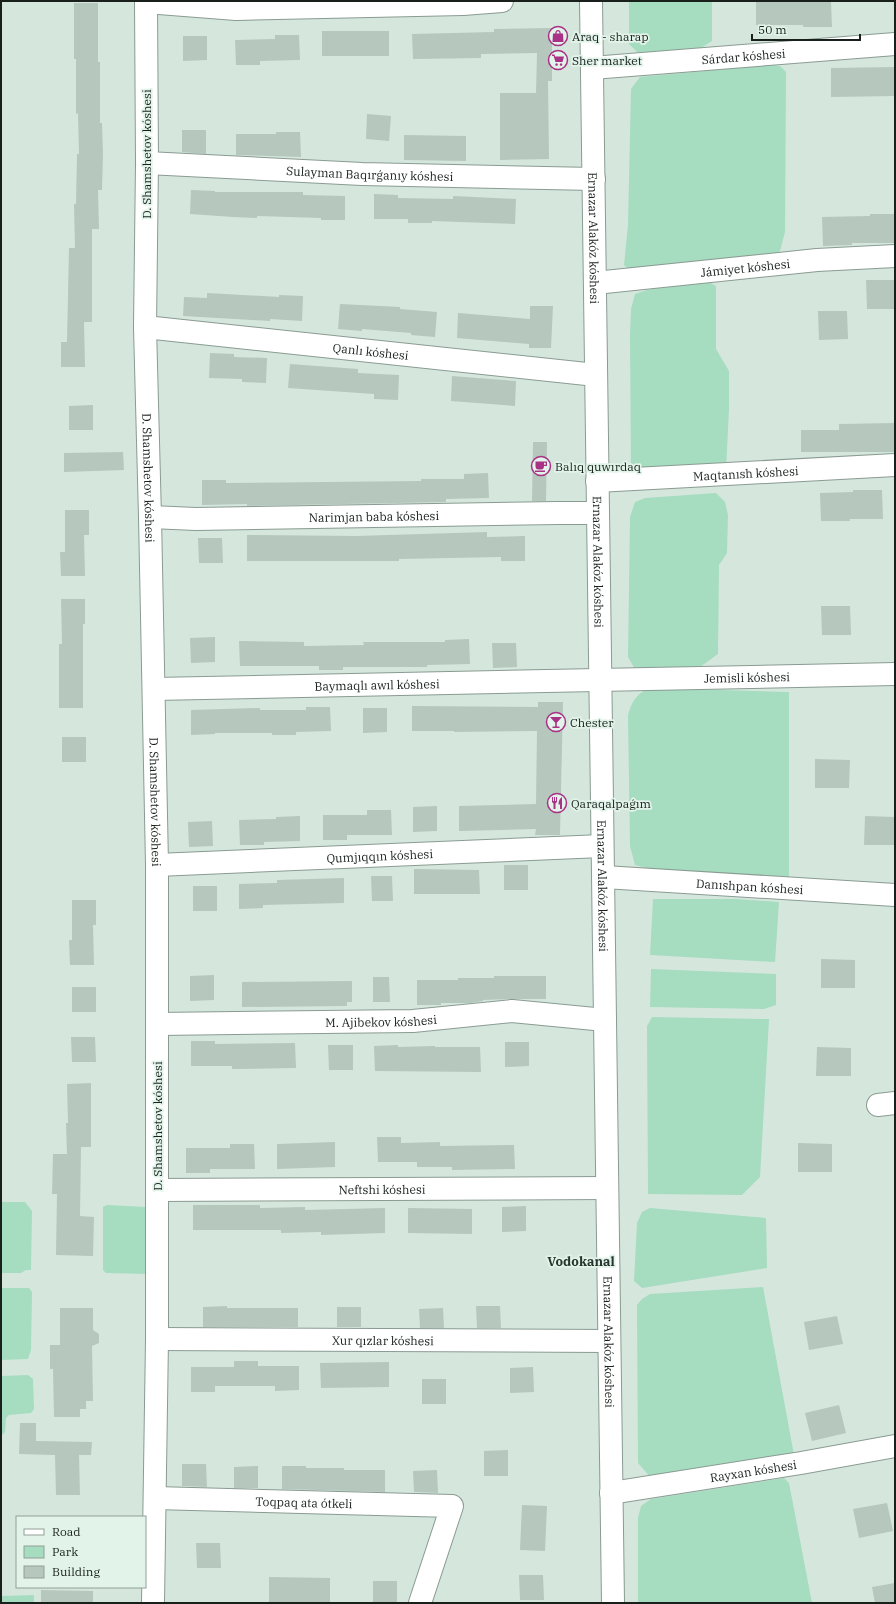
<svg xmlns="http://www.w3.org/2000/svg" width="896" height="1604" font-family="'IBM Plex Serif',serif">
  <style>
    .green { fill: #a6dcc0 }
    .building { fill: #b6c7bd }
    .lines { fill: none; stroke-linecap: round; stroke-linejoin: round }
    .minor-casing { stroke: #8a9b92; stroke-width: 24 }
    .major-casing { stroke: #8a9b92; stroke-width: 24 }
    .minor { stroke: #fff; stroke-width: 22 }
    .major { stroke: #fff; stroke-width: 22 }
    .labels { text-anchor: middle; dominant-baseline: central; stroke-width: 3.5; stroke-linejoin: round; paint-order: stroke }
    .poi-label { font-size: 12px; fill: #19201c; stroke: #e2f4ea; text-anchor: start }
    .street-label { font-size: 12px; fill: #19201c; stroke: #e2f4ea }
    .neighbourhood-label { font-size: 13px; font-weight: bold; fill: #26342d; stroke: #e2f4ea }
  </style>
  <rect width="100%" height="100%" fill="#d5e7dd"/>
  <g class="green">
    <path d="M629 1H712V41L698 50 658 56 637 52 629 44Z"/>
    <path d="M770 65 780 66 786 72 785 232 780 251 771 261 632 272 624 265 628 225 631 89 640 77Z"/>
    <path d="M707 281 716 286V349L729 371V409L726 470 631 473 630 334 631 309 635 294 647 290Z"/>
    <path d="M716 493 725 502 728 515 727 553 719 565 718 654 700 667 679 673 635 669 628 657 630 517 635 502 645 498Z"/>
    <path d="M650 688 789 692V881L667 873 635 865 630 846 628 715C632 701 636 694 650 688Z"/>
    <path d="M653 899H736L779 902 775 962 650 955Z"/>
    <path d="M651 969 776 974V1005L764 1009 650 1007Z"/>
    <path d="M652 1017 769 1019 760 1177 742 1195 648 1194 647 1026Z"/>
    <path d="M1 1202H25L32 1211 31 1270H26L21 1273H1Z"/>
    <path d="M107 1205 146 1207 147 1274 106 1273 103 1270V1207Z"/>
    <path d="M650 1208 766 1218 767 1268 642 1288 634 1281 637 1223 642 1212Z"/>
    <path d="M763 1287 794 1455 652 1479 638 1463 637 1305 642 1299 650 1294Z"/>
    <path d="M1 1288H29L32 1292 31 1350 28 1359 1 1360Z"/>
    <path d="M28 1375 33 1379 34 1409 31 1413 9 1415 6 1418 5 1432 1 1436V1376Z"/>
    <path d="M784 1478 789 1483 812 1603H638V1518L641 1506 651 1499Z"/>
    <path d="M34 1595V1603H1V1596Z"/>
  </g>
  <g class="building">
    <path d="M756 1H831L832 27H803V25H756Z"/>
    <path d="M74 3H98V62H100V123H102L103 154 102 190H98L99 229H92V322H84L85 367H61V342H67L69 248H75L74 204H76L77 154H79L78 113 76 114V59H74Z"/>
    <path d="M552 28V81H548L549 159 500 160V93H536L537 53 481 54V58L413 59 412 34 494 32V29Z"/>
    <rect x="322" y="31" width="67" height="25"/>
    <path d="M275 35H299L300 60 260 61V65H236L235 40 275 39Z"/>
    <path d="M183 36H207V60L183 61Z"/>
    <path d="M895 67V96L831 97V68Z"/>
    <path d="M367 114 391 116 389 141 366 139Z"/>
    <path d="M182 130H206V154L182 152Z"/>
    <path d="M276 132H300L301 157 236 155V134H276Z"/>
    <path d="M404 135 466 136V161L404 160Z"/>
    <path d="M191 190 215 191V192H303V195L345 196V220H321V218L257 216V218L233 217 190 214Z"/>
    <path d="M374 194 398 195V198L453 199V196L516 199 515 224 432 221V223H408V219H374Z"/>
    <path d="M870 214H895V243H852V245L823 246 822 217 870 216Z"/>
    <path d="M866 280H895V309H867Z"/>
    <path d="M207 293 279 297V295L303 296 302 321 270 319V321L183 316 184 297 207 298Z"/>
    <path d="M340 304 400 307V309L437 312 435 337 411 335V333L362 329V331L338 329Z"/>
    <path d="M530 306H553L551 348H529V344L457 338 458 313 530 319Z"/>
    <path d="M818 311H847L848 339 819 340Z"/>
    <path d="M210 353 234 354V357L267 358 266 383 242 382V379L209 378Z"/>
    <path d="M290 364 358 369V373L399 375 398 400 374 399V394L288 388Z"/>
    <path d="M452 376 516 381 515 406 451 401Z"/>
    <path d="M93 405V430H69V406Z"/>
    <path d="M895 423V452H801V430H839V424Z"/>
    <path d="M533 442H547L546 501H532Z"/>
    <path d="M123 452 124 470 64 472V453Z"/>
    <path d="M488 473 489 498 446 499V502L247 506V504L202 505V480H226V483L421 481V479H464V474Z"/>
    <path d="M853 490H882L883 519H850V521H821L820 493 853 492Z"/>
    <path d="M65 510H89V535H84L85 576H61L60 552H65Z"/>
    <path d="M487 532V537L525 536V561H501V557L399 559V561H247V535L356 536Z"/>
    <path d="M198 538H222L223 563H199Z"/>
    <path d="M61 599H85V624H83V708H59V644H62Z"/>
    <path d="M821 606H850L851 635H822Z"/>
    <path d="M215 637V662L191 663 190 638Z"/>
    <path d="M469 639 470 664 427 665V667H343V670H319V666H240L239 641 304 642V646L364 645 363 642H445V640Z"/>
    <path d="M492 643H516L517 667 493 668Z"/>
    <path d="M538 702H563L560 835H535L536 829 459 831V806L536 804 537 731 454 732V731H412V706L538 707Z"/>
    <path d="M306 707H330L331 731 296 732V735H272V733H215V734L191 735V710L260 708V710H306Z"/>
    <path d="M363 708H387V732L363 733Z"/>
    <rect x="62" y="737" width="24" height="25"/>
    <path d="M815 759 850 760 849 788H815Z"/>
    <path d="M437 806V831L413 832V807Z"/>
    <path d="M367 810H391L392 835H347V840H323V815H367Z"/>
    <path d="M300 816V841L264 842V845H240L239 820 276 819V817Z"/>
    <path d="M865 816 895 817V845H864Z"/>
    <path d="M212 821 213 846 189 847 188 822Z"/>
    <rect x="504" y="865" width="24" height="25"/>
    <path d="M414 869 479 870 480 894H414Z"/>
    <path d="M371 876H392L393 901H372Z"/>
    <path d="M344 878V903L263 905V908L239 909V884L277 883V880Z"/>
    <rect x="193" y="886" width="24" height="25"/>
    <path d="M72 900H96V925H93L94 965H70L69 940H72Z"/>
    <path d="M821 959 855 960V988H821Z"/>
    <path d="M214 975V1000L190 1001V976Z"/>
    <path d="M494 976H546V999H511L483 1000V1001L470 1003H441V1005H417V980H458V978H494Z"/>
    <path d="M373 977H389L390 1002H373Z"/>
    <path d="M352 981V1002H347V1006L242 1007V982Z"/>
    <rect x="72" y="987" width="24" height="25"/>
    <path d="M71 1037H95L96 1062H72Z"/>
    <path d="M191 1041H215V1044L295 1043 296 1068 232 1069V1066H191Z"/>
    <path d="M505 1042H529V1066L505 1067Z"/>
    <path d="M328 1045H353V1070H329Z"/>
    <path d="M398 1045V1047L435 1046V1047H480L481 1072 375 1071 374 1046Z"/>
    <path d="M817 1047 851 1048V1076H816Z"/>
    <path d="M91 1083V1147H81L80 1216 94 1217 93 1256 56 1255 57 1194H52L53 1154H67L66 1123H68L67 1084Z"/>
    <path d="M377 1137H401V1143L440 1142V1146L514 1145 515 1169 452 1170V1167H417V1162H378Z"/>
    <path d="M335 1142V1167L277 1169V1144Z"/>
    <path d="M798 1143 832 1144V1172H798Z"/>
    <path d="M230 1144H254L255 1169H210V1173H186V1148H230Z"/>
    <path d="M193 1205H260V1208L305 1207V1210L385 1208V1233L321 1235V1232L281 1233V1230H193Z"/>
    <path d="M526 1206V1231L502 1232V1207Z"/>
    <path d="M408 1208 472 1209V1234L408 1233Z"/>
    <path d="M227 1306V1308H298V1327H203V1307Z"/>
    <path d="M476 1306H500L501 1328H477Z"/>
    <rect x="337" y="1307" width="24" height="20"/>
    <path d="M60 1308H93V1330L99 1334V1343L92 1346 93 1401H86V1409H80V1417H54L53 1369H50V1345H60Z"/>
    <path d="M443 1308 444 1328H420L419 1309Z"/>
    <path d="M837 1316 843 1344 809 1350 804 1322Z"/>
    <path d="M234 1361H258V1366H299V1390L275 1391V1386H215V1392H191V1367H234Z"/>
    <path d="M389 1362V1387L321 1388 320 1363Z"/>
    <path d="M533 1367 534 1392 510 1393V1368Z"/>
    <rect x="422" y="1379" width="24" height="25"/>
    <path d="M839 1405 846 1433 812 1441 805 1413Z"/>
    <path d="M20 1423H36V1441L92 1442 91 1455H79L80 1495H56L55 1455 19 1454Z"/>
    <path d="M508 1450V1476H484V1451Z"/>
    <path d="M182 1464H206L207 1487 182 1486Z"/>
    <path d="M258 1466V1488H234V1467Z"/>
    <path d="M282 1466H306V1468H344V1470H385V1492L282 1489Z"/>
    <path d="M437 1470 438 1493 414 1492 413 1471Z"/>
    <path d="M887 1503 893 1531 859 1538 853 1509Z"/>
    <path d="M522 1505 547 1506 545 1551 520 1550Z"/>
    <path d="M196 1543H220L221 1568H197Z"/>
    <path d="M519 1575H543L544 1600H520Z"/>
    <path d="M269 1577 330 1578V1603L269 1602Z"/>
    <rect x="373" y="1581" width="24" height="22"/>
    <path d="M895 1583V1603H875L872 1587Z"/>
    <path d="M41 1590 93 1591V1603H41Z"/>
  </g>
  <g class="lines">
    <defs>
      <g id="minor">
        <path id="s1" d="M146 1 147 163 145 327 150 517 157 865V1339L153 1603"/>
        <path d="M146 2 236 9 463 4 502 1"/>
        <path id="s2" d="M592 68 895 44"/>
        <path id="s3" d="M147 163 362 174 594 179"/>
        <path id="s4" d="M595 283 817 260 895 256"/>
        <path id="s5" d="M145 327 596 375"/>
        <path id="s6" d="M597 481 895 465"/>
        <path id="s7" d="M150 517 196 519 558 513H598"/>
        <path id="s8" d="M154 689 895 674"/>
        <path id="s9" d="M157 865 602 846"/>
        <path id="s10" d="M604 877 895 895"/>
        <path id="s11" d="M157 1024 413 1021 512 1011 605 1020"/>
        <path d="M878 1105 895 1103"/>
        <path id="s12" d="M157 1190 607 1188"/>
        <path id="s13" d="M157 1339 609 1341"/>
        <path id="s14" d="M611 1493 801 1463 895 1446"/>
        <path id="s15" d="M155 1498 452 1506 420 1603"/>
      </g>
      <g id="major">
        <path id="s16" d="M591 1 613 1603"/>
      </g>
    </defs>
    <use href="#minor" class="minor-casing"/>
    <use href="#major" class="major-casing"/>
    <use href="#minor" class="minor"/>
    <use href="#major" class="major"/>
  </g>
  <defs>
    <symbol id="shop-ring" viewBox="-11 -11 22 22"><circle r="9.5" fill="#e2f4ea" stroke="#a93186" stroke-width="1.5"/><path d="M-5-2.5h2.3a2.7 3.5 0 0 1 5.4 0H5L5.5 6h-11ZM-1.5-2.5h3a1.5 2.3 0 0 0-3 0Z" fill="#a93186"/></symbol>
    <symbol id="supermarket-ring" viewBox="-11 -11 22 22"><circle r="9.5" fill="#e2f4ea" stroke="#a93186" stroke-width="1.5"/><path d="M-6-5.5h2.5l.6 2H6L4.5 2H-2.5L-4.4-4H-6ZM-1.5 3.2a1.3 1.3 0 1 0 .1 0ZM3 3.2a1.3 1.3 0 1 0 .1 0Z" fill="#a93186"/></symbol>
    <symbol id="cafe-ring" viewBox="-11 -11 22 22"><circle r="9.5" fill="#e2f4ea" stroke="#a93186" stroke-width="1.5"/><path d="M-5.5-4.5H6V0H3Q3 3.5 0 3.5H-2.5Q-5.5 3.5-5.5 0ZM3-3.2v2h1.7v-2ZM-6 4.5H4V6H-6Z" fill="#a93186"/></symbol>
    <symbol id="bar-ring" viewBox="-11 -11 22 22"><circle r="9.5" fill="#e2f4ea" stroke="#a93186" stroke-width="1.5"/><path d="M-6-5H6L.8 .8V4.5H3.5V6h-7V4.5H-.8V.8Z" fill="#a93186"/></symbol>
    <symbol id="restaurant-ring" viewBox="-11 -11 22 22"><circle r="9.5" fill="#e2f4ea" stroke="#a93186" stroke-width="1.5"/><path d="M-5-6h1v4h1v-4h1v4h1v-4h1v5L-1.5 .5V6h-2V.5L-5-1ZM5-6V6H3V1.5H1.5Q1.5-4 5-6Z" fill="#a93186"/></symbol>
  </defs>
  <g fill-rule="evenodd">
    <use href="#shop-ring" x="547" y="25" width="22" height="22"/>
    <use href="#supermarket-ring" x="547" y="49" width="22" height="22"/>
    <use href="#cafe-ring" x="530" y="455" width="22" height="22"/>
    <use href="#bar-ring" x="545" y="711" width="22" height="22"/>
    <use href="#restaurant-ring" x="546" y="792" width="22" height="22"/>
  </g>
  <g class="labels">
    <g class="poi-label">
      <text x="572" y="36">Araq - sharap</text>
      <text x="572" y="60">Sher market</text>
      <text x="555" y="466">Balıq quwırdaq</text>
      <text x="570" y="722">Chester</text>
      <text x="571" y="803">Qaraqalpaǵım</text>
    </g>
    <g class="street-label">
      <text stroke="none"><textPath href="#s2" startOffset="152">Sárdar kóshesi</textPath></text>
      <text transform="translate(146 154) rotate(-90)">D. Shamshetov kóshesi</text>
      <text stroke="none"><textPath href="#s3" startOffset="223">Sulayman Baqırǵanıy kóshesi</textPath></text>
      <text stroke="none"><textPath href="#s16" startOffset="237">Ernazar Alakóz kóshesi</textPath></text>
      <text stroke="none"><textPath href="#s4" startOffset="151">Jámiyet kóshesi</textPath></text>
      <text stroke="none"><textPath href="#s5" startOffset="227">Qanlı kóshesi</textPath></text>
      <text stroke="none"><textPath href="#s6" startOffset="149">Maqtanısh kóshesi</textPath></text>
      <text stroke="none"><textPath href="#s1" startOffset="477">D. Shamshetov kóshesi</textPath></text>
      <text stroke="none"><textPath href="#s7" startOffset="224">Narimjan baba kóshesi</textPath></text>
      <text stroke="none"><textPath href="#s16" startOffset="561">Ernazar Alakóz kóshesi</textPath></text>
      <text stroke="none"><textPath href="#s8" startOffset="593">Jemisli kóshesi</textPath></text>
      <text stroke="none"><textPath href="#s8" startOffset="223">Baymaqlı awıl kóshesi</textPath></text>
      <text stroke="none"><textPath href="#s1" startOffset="801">D. Shamshetov kóshesi</textPath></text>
      <text stroke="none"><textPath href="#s9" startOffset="223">Qumjıqqın kóshesi</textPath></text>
      <text stroke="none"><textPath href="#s16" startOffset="885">Ernazar Alakóz kóshesi</textPath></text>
      <text stroke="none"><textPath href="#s10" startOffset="146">Danıshpan kóshesi</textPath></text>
      <text stroke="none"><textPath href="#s11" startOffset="224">M. Ajibekov kóshesi</textPath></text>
      <text transform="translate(157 1126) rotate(-90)">D. Shamshetov kóshesi</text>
      <text stroke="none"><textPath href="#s12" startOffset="225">Neftshi kóshesi</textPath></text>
      <text stroke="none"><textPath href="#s13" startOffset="226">Xur qızlar kóshesi</textPath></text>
      <text stroke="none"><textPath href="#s16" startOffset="1341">Ernazar Alakóz kóshesi</textPath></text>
      <text stroke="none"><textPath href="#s14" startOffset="144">Rayxan kóshesi</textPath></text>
      <text stroke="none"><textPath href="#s15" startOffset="149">Toqpaq ata ótkeli</textPath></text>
    </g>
    <g class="neighbourhood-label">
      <text x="581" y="1261">Vodokanal</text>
    </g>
  </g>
  <rect width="896" height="1604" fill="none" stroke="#19201c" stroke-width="4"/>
  <rect x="16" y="1516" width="130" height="72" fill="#e2f4ea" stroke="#929f98"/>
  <rect x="24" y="1529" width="20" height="6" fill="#ffffff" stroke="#929f98"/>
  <text x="52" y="1536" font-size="12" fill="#19201c">Road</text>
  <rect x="24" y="1546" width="20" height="12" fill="#a6dcc0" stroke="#929f98"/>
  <text x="52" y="1556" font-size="12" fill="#19201c">Park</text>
  <rect x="24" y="1566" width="20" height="12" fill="#b6c7bd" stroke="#929f98"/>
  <text x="52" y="1576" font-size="12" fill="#19201c">Building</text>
  <path d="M752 34v6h108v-6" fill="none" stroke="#19201c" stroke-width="2"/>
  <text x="758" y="34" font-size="12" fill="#19201c" stroke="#e2f4ea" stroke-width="3" paint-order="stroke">50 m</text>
</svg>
